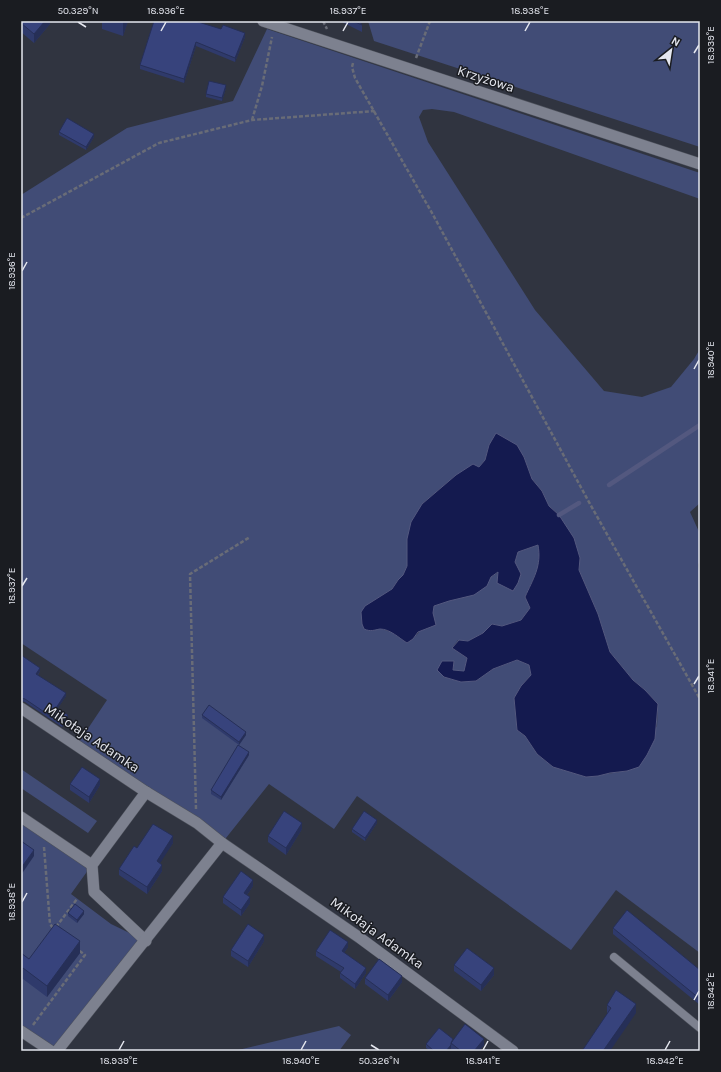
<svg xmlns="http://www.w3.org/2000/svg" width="721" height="1072" font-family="Karla,sans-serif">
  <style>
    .green { fill: #414c76; fill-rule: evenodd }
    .water { fill: #141a4f; stroke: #53587f }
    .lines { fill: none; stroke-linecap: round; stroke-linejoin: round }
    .stream { stroke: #53587f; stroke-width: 4.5 }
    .service-casing { stroke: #4d515b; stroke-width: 9 }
    .minor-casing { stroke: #4d515b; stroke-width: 12 }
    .tertiary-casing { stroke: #4d515b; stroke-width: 12 }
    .path { stroke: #696c77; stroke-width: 2.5; stroke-dasharray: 4 2; stroke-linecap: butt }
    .service { stroke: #7d818f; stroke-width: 8 }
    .minor { stroke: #7d818f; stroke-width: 11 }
    .tertiary { stroke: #7d818f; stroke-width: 11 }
    .wall { fill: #2f3a6b }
    .shaded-wall { fill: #262f57 }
    .building { fill: #37437c; stroke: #262f57 }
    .ticks { fill: none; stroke: #e5e7ef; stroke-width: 1.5 }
    .labels { text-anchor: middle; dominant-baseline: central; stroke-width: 3; stroke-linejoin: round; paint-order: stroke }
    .street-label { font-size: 14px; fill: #e5e7ef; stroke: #1a1c21 }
    .neatline { fill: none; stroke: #e5e7ef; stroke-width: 1.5 }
    .ticks-label { font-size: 10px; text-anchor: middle; fill: #e5e7ef }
  </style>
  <rect width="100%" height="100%" fill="#303440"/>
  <g class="green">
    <path d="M368 21H700V147L374 41Z"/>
    <path d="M267 29 700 173V199L454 112 432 109 423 110 419 117 428 142 535 310 604 391 642 397 671 387 694 359 700 349V503L690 512 700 534V560L698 565 700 578V953L616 890 571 950 357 796 334 829 269 784 222 843 77 745 107 700 21 643V195L127 128 233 101ZM496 434 524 457 532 479 542 491 549 506 559 515 565 526 580 558 579 570 598 614 610 652 633 680 645 690 658 704 657 726 627 771 586 777 553 767 537 754 525 736 517 730 514 698 521 686 531 675 529 665 517 660 493 669 476 681 461 682 444 677 454 661 453 670 464 672 467 658 452 648 458 640 468 641 483 633 492 624 502 626 521 620 530 608 525 597 537 571 540 557 538 545 518 552 515 562 491 577 486 586 434 606C432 618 417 637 407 643L393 633 382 629 379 598 392 589 398 580 403 575 407 566V539L422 504 456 475 479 467 485 460 489 445Z"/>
    <path d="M21 769 97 821 88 833 21 788Z"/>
    <path d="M21 817 91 866 71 894 111 924 146 941 57 1051 21 1031Z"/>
    <path d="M339 1026 351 1035 339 1051H234Z"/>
  </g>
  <path class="water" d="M496 433 517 445 524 457 532 479 542 491 549 506 559 515 574 538 580 558 579 570 598 614 610 652 633 680 645 690 658 704 655 739 647 755 639 767 627 771 610 773 598 776 586 777 553 767 537 754 525 736 517 730 514 698 521 686 531 675 529 665 517 660 493 669 476 681 461 682 444 677 437 670 442 661H454L453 670 464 671 467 658 452 648 459 640 468 641 483 633 492 624 502 626 521 620 530 608 525 597C533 579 542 566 538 545L518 552 515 562 521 574 518 583 513 591 497 583 498 572 491 577 487 586 474 595 449 601 434 606 433 613 436 625 418 632 413 639 407 643C399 638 390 629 380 629 374 630 371 632 364 629L362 624 361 612 365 606 392 589 398 580 403 575 407 566V539L411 522 422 504 456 475 473 464 479 467 485 460 489 445Z"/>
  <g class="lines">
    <g class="stream">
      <path d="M609 485 700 425"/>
      <path d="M559 515 579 503"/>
    </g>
    <defs>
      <path id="service" d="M614 957 700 1028"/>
      <g id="minor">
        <path d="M21 708 146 792 197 823 222 843"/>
        <path d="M21 817 92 865"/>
        <path d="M146 941 94 892 92 865 146 792"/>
        <path d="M21 1031 51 1051"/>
        <path d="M57 1051 222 843 360 938 513 1051"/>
      </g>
      <path id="tertiary" d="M263 21 700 164"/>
    </defs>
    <use href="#service" class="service-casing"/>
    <use href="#minor" class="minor-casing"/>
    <use href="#tertiary" class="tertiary-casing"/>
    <g class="path">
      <path d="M323 21 327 29"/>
      <path d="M416 58 430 21"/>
      <path d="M353 63 352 67 355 78 432 213 590 504 700 699"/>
      <path d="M252 120 262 86 272 37"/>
      <path d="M21 218 159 143 252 120 375 111"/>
      <path d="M196 809 190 574 250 537"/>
      <path d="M44 847 50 924 54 929"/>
      <path d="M56 927 77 899"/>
      <path d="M33 1025 85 955 77 949"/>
    </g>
    <use href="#service" class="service"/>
    <use href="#minor" class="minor"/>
    <use href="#tertiary" class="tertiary"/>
  </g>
  <g class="wall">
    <path d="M21 21H50V24L34 43 21 32Z"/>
    <path d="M102 21H128L123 36 102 29Z"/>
    <path d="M154 21 245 37 235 62 196 46 184 83 140 69V65Z"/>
    <path d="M341 21H359L362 25V32L342 22Z"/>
    <path d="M226 88 222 101 206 97V94Z"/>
    <path d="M59 132 94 137 86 150 59 135Z"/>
    <path d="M21 655 40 671 38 675 66 696 57 709 68 718 62 727 25 702 21 701Z"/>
    <path d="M202 715 246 735 239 745 202 718Z"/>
    <path d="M249 755 221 800 211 794V790Z"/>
    <path d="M70 784 100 785 89 803 70 790Z"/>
    <path d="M377 823 365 841 352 832V829Z"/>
    <path d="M302 829 286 855 268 842V836Z"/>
    <path d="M173 843 159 863 162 871 147 894 119 875V869L137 848Z"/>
    <path d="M253 886 247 895 250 903 241 916 223 903V897Z"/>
    <path d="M68 913 84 914 77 923 68 916Z"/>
    <path d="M613 928 700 970V1005L613 934Z"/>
    <path d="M264 941 248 967 231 956V950Z"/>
    <path d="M348 947 344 953 366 973 355 989 340 978V973L341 972 316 956V951Z"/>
    <path d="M21 953 29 959 80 953 47 997 23 979Z"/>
    <path d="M454 965 494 975 481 991 454 971Z"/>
    <path d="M365 978 402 982 388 1001 365 984Z"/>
    <path d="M607 1005 636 1013 607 1014Z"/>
    <path d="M453 1039 484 1045 479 1051H453L451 1049 449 1051H430L426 1048V1044Z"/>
  </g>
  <g class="shaded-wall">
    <path d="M45 21H50V24L34 43V34Z"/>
    <path d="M123 21H128L123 36Z"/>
    <path d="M245 33V37L235 62V58Z"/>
    <path d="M196 42V46L184 83V79Z"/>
    <path d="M226 85V88L222 101V98Z"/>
    <path d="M94 134V137L86 150V147Z"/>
    <path d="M40 668V671L36 677V674Z"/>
    <path d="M66 693V696L56 711V708Z"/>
    <path d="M68 715V718L62 727V724Z"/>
    <path d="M246 732V735L239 745V742Z"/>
    <path d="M249 752V755L221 800V797Z"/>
    <path d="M100 779V785L89 803V797Z"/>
    <path d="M377 820V823L365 841V838Z"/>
    <path d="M302 823V829L286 855V848Z"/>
    <path d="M173 836V843L157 868V861Z"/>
    <path d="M34 850V856L21 875V868Z"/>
    <path d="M162 865V871L147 894V887Z"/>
    <path d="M253 880V886L244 899V893Z"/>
    <path d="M250 897V903L241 916V910Z"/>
    <path d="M84 911V914L77 923V920Z"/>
    <path d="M264 935V941L248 967V961Z"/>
    <path d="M80 941V953L47 997V986Z"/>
    <path d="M348 942V947L342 956V951Z"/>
    <path d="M23 968V979L21 981V970Z"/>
    <path d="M366 968V973L355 989V984Z"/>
    <path d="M494 968V975L481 991V985Z"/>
    <path d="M402 976V982L388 1001V995Z"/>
    <path d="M636 1004V1013L610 1051H603Z"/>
    <path d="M484 1039V1045L479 1051H474Z"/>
    <path d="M451 1045V1049L449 1051H446Z"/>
  </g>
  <g class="building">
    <path d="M21 21H45L34 34 21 23Z"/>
    <path d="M154 21H195L221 29 223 25 245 33 235 58 196 42 184 79 140 65Z"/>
    <path d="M353 21H359L362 25Z"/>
    <path d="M209 81 226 85 222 98 206 94Z"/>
    <path d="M67 118 94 134 86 147 59 132Z"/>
    <path d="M21 655 40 668 36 674 66 693 56 708 68 715 62 724 25 699 21 698Z"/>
    <path d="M209 705 246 732 239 742 202 715Z"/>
    <path d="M238 745 249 752 221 797 211 790Z"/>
    <path d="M82 767 100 779 89 797 70 784Z"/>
    <path d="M284 811 302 823 286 848 268 836Z"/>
    <path d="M364 811 377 820 365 838 352 829Z"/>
    <path d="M153 824 173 836 157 861 162 865 147 887 119 869 134 846 137 848Z"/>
    <path d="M21 841 34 850 21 868Z"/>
    <path d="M241 871 253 880 244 893 250 897 241 910 223 897Z"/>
    <path d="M75 904 84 911 77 920 68 913Z"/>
    <path d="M627 910 700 970V999L613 928Z"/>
    <path d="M55 924 80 941 47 986 23 968 21 970V953L29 959Z"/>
    <path d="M248 924 264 935 248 961 231 950Z"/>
    <path d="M330 930 348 942 342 951 366 968 355 984 340 973 344 968 316 951Z"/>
    <path d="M467 948 494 968 481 985 454 965Z"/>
    <path d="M379 959 402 976 388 995 365 978Z"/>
    <path d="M616 990 636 1004 603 1051H582L611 1008 607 1005Z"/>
    <path d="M465 1024 484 1039 474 1051H461L451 1043Z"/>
    <path d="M439 1028 453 1039 451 1043V1045L446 1051H434L426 1044Z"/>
  </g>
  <path class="ticks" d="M78 22 86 27M161 31 166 22M343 31 348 22M525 31 530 22M694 53 699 45M22 271 27 262M694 369 699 360M22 586 27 578M694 684 699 676M22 902 27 893M694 1000 699 991M371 1045 379 1050M119 1050 124 1041M301 1050 306 1041M483 1050 488 1041M665 1050 670 1041"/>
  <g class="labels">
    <g class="street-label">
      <text transform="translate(486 79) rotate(18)">Krzyżowa</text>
      <text transform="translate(92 738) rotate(34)">Mikołaja Adamka</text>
      <text transform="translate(377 933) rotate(36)">Mikołaja Adamka</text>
    </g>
  </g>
  <rect width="721" height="1072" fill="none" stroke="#1a1c21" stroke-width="44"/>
  <g transform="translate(671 50) rotate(30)" stroke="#1a1c21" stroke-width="3" paint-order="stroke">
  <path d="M0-3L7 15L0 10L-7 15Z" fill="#e5e7ef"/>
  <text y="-6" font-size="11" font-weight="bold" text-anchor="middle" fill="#e5e7ef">N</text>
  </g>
  <rect x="22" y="22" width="677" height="1028" class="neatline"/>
  <g class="ticks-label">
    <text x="78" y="14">50.329°N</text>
    <text x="166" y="14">18.936°E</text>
    <text x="348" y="14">18.937°E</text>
    <text x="530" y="14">18.938°E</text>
    <text transform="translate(710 45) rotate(-90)" y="4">18.939°E</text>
    <text transform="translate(11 271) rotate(-90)" y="4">18.936°E</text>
    <text transform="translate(710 360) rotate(-90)" y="4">18.940°E</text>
    <text transform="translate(11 586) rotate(-90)" y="4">18.937°E</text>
    <text transform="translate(710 676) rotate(-90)" y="4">18.941°E</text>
    <text transform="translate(11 902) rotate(-90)" y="4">18.938°E</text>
    <text transform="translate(710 991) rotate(-90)" y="4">18.942°E</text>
    <text x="119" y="1064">18.939°E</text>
    <text x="301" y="1064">18.940°E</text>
    <text x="379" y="1064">50.326°N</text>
    <text x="483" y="1064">18.941°E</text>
    <text x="665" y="1064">18.942°E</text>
  </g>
</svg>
